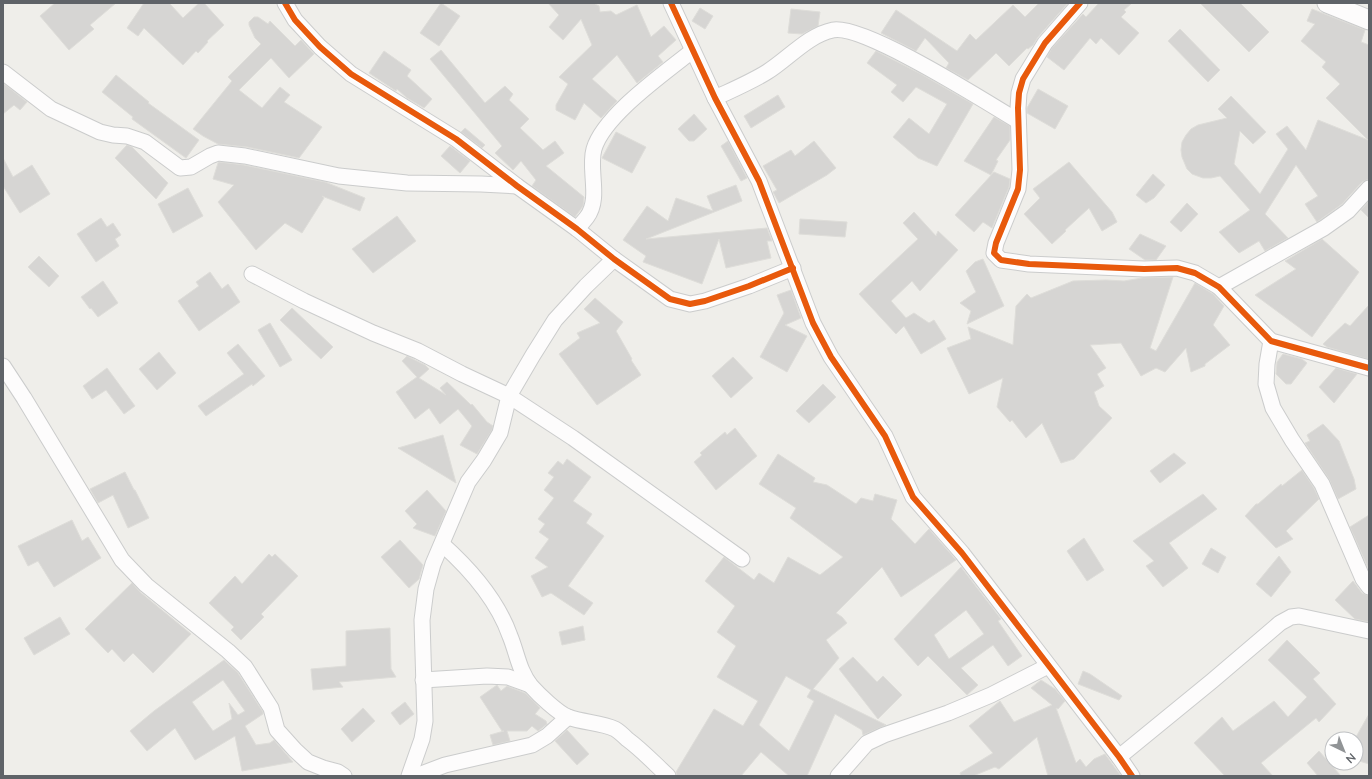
<svg xmlns="http://www.w3.org/2000/svg" width="1372" height="779" font-family="Lato,sans-serif">
  <style>
    .building { fill: #d6d5d3; stroke: #deddd9; fill-rule: evenodd }
    .lines { fill: none; stroke-linecap: round; stroke-linejoin: round }
    .minor-casing { stroke: #cbcccc; stroke-width: 17 }
    .tertiary-casing { stroke: #cbcccc; stroke-width: 21 }
    .minor { stroke: #fdfcfc; stroke-width: 15 }
    .tertiary { stroke: #fdfcfc; stroke-width: 19 }
    .cycleway-casing { stroke: #fff; stroke-width: 8 }
    .cycleway { stroke: #e8590c; stroke-width: 6 }
  </style>
  <rect width="100%" height="100%" fill="#efeeea"/>
  <g class="building">
    <path d="M55 3H116L90 25 94 29 69 50 40 16Z"/>
    <path d="M144 3H169L183 18 199 3H204L224 25 207 41 208 42 198 53 196 51 183 65 144 28 138 36 127 28Z"/>
    <path d="M441 3 460 16 439 46 420 33Z"/>
    <path d="M548 3H596L595 4 599 6 600 12 611 11 616 15 637 5 651 37 664 26 676 40 658 56 663 62 637 83 617 55 592 79 617 101 601 118 584 103 575 120 556 110V105L568 84 559 77 592 45 581 19 563 40 549 27 559 15Z"/>
    <path d="M1039 3H1068L1038 37 1033 45 1028 49 1027 48 1009 66 996 53 968 80 946 68 949 63 925 38 916 51 881 33 896 10 957 51 970 34 976 40 1013 5 1025 17Z"/>
    <path d="M1099 3H1132L1124 10 1126 12 1121 17 1139 33 1119 55 1101 38 1096 44 1090 38 1064 70 1047 57 1052 48 1083 14 1086 17Z"/>
    <path d="M1200 3H1240L1269 32 1249 52Z"/>
    <path d="M700 8 713 16 705 29 692 21Z"/>
    <path d="M791 9 820 12 818 26 802 34 788 33Z"/>
    <path d="M1312 9 1365 30 1361 42 1369 45V179L1362 182 1342 204 1317 222 1305 204 1318 196 1296 165 1265 214 1288 238 1265 251 1259 241 1239 253 1219 232 1250 210 1220 176 1211 178H1203L1192 174 1187 169 1182 157 1181 150 1182 142 1186 135 1191 129 1198 125 1227 118 1218 109 1231 96 1266 132 1253 144 1240 131 1234 164 1260 194 1288 149 1276 134 1287 126 1306 150 1318 120 1368 140 1326 98 1340 84 1322 67 1326 62 1301 41 1315 24 1307 21Z"/>
    <path d="M254 17H258L268 24 270 21 295 46 301 40 314 54 289 78 271 58 239 90 262 108 280 87 290 95 284 102 322 127 299 158 247 147 218 144 203 136 193 129 232 81 228 77 261 44 255 38 249 25V22Z"/>
    <path d="M1180 29 1220 70 1208 82 1168 41Z"/>
    <path d="M441 50 485 103 505 86 513 94 509 100 529 119 520 128 543 150 555 141 564 153 546 166 584 197 583 206 575 217 532 186 536 180 521 161 513 170 495 153 502 146 430 59Z"/>
    <path d="M384 51 411 70 407 76 432 99 424 108 407 98 397 89 396 91 369 73Z"/>
    <path d="M876 51 921 74 973 104 937 166 918 158 893 137 909 118 929 134 947 104 916 87 903 102 891 92 897 85 867 63Z"/>
    <path d="M116 75 149 102 148 103 199 140 186 158 132 119 133 117 102 92Z"/>
    <path d="M3 83 27 102 20 110 14 105 3 114Z"/>
    <path d="M1038 89 1068 106 1055 129 1027 113V108Z"/>
    <path d="M778 95 785 107 751 128 744 116Z"/>
    <path d="M694 114 707 129 694 141H689L678 129Z"/>
    <path d="M994 117 1010 126V140L996 160 998 161 991 175 964 161Z"/>
    <path d="M465 128 485 145 482 148 461 132Z"/>
    <path d="M616 132 646 147 632 173 602 158Z"/>
    <path d="M728 141 747 178 741 181 721 146Z"/>
    <path d="M814 141 836 168 827 175 779 203 773 192 777 190 763 166 791 150 795 156Z"/>
    <path d="M127 145 132 147 168 183 156 199 115 158Z"/>
    <path d="M450 146 470 161 460 173 441 156Z"/>
    <path d="M3 158 13 177 32 165 50 194 20 213 3 186Z"/>
    <path d="M219 162 244 165 325 182 365 198 360 211 322 196 324 198 302 233 285 223 256 250 218 202 234 185 213 179 218 163Z"/>
    <path d="M1069 162 1112 212 1117 222 1102 231 1089 208 1065 230 1066 231 1052 244 1024 214 1040 198 1033 189Z"/>
    <path d="M994 172 1010 179 1009 187 992 228 983 222 974 232 955 215Z"/>
    <path d="M1153 174 1165 185 1154 198 1146 203 1136 195Z"/>
    <path d="M736 185 742 201 646 239 767 228 772 241H767L771 258 726 268 719 239 702 284 643 262 646 256 623 240 647 206 668 221 676 198 713 211 707 196Z"/>
    <path d="M188 188 203 216 173 233 158 204Z"/>
    <path d="M1369 201V218L1361 210Z"/>
    <path d="M1187 203 1198 214 1181 232 1170 222Z"/>
    <path d="M914 212 936 236 938 231 958 250 920 291 912 281 891 301 906 318 914 313 929 323 934 320 946 339 921 354 904 326 896 334 859 294 918 239 903 223Z"/>
    <path d="M397 216 416 241 373 273 352 249Z"/>
    <path d="M101 218 107 227 113 223 121 235 115 239 119 246 96 262 77 234Z"/>
    <path d="M800 219 847 222 845 237 799 234Z"/>
    <path d="M1140 234 1166 246 1156 260H1145L1129 249Z"/>
    <path d="M1322 239 1359 272 1312 337 1255 295 1296 269 1285 261Z"/>
    <path d="M39 256 59 276 49 287 28 267Z"/>
    <path d="M983 259 1004 306 967 324 971 311 960 303 976 292 966 271 975 262Z"/>
    <path d="M210 272 222 289 228 284 240 302 199 331 178 301 199 286 196 282Z"/>
    <path d="M1173 277 1150 348 1156 351 1195 283 1213 294 1224 306 1213 325 1230 345 1205 364V366L1191 372 1186 348 1165 372 1156 368 1141 376 1121 343 1090 345 1106 368 1097 374 1104 386 1094 392 1099 406 1112 418 1074 459 1061 463 1042 423 1026 438 1012 420 1010 422 997 407 1003 378 969 394 947 348 971 339 968 327 1013 345 1016 306 1027 294 1031 298 1073 281 1106 280 1124 281 1142 278Z"/>
    <path d="M103 281 118 303 98 317 91 308 90 309 81 297Z"/>
    <path d="M791 290 801 318 785 325 807 336 787 372 760 357 784 313 777 295Z"/>
    <path d="M595 298 623 322 616 331 632 359 631 360 641 375 597 405 559 354 580 338 577 333 600 323 584 309Z"/>
    <path d="M1369 305 1368 359 1327 347 1323 344 1345 323 1350 326Z"/>
    <path d="M292 308 333 347 321 359 280 320Z"/>
    <path d="M270 323 292 360 280 367 258 330Z"/>
    <path d="M238 344 265 376 253 386 252 384 206 416 198 406 244 374 227 353Z"/>
    <path d="M159 352 176 373 157 390 139 369Z"/>
    <path d="M1283 354 1302 359 1307 363 1291 384H1286L1276 374 1277 362Z"/>
    <path d="M407 356 425 365 429 369 419 378 446 395 440 388 447 382 471 405 472 404 487 422 493 426 492 430 477 454 460 445 472 426 458 409 440 424 429 408 415 419 396 392 417 377 402 361Z"/>
    <path d="M733 357 753 378 731 398 712 376Z"/>
    <path d="M107 368 135 406 124 414 106 390 92 399 83 386Z"/>
    <path d="M1336 368 1357 374 1334 403 1319 387Z"/>
    <path d="M823 384 836 397 809 423 796 411Z"/>
    <path d="M1323 424 1339 441 1354 479 1356 489 1338 499 1329 479 1305 443 1310 441 1307 435Z"/>
    <path d="M735 428 757 456 716 490 694 462 702 455 700 453 725 432 727 435Z"/>
    <path d="M443 435 456 483 398 448Z"/>
    <path d="M1174 453 1186 463 1160 483 1150 471Z"/>
    <path d="M778 454 815 478 813 482 827 485 856 504 861 498 873 501 875 494 897 500 891 519 915 544 929 529 956 560 901 597 882 567 836 613 842 617 847 623 826 640 839 658 813 689 886 725 863 735 862 730 835 714 807 776H789L761 752 741 776H677L676 772 714 709 743 726 758 701 717 677 736 646 717 632 735 606 705 581 724 557 754 580 759 573 774 583 788 557 820 575 843 557 790 518 796 508 759 484ZM786 676 811 690 807 697 814 701 789 751 759 725Z"/>
    <path d="M567 459 591 477 573 501 592 514 586 523 604 536 568 586 593 603 584 615 551 593 542 597 531 576 548 567 535 558 549 539 539 532 545 524 538 519 554 498 544 490 554 477 548 473 558 461 563 465Z"/>
    <path d="M1302 470 1314 488 1319 499 1286 531 1293 539 1276 548 1245 516 1256 504H1258L1281 484 1282 486Z"/>
    <path d="M125 472 134 490H135L149 518 128 528 113 495 98 503 90 489Z"/>
    <path d="M427 490 446 511 435 536 413 528 417 524 405 511Z"/>
    <path d="M1203 494 1217 509 1169 543 1188 568 1163 587 1146 566 1154 561 1133 541Z"/>
    <path d="M1369 515V570L1350 527Z"/>
    <path d="M72 520 82 541 88 537 101 558 54 587 38 561 28 566 18 546Z"/>
    <path d="M1084 538 1104 570 1087 581 1067 551Z"/>
    <path d="M400 540 423 565 419 579 409 588 381 557Z"/>
    <path d="M1211 548 1226 557 1218 573 1202 564Z"/>
    <path d="M269 554 272 557 275 554 298 576 261 614 264 617 241 640 231 630 234 627 209 603 235 576 242 584Z"/>
    <path d="M1279 556 1291 572 1271 597 1256 584Z"/>
    <path d="M961 567 1001 619 998 621 1022 656 1008 666 993 645 961 668 978 685 967 695 928 656 918 666 894 639ZM966 610 984 634 949 659 934 635Z"/>
    <path d="M1353 581 1362 593 1369 596V622L1355 619 1335 600Z"/>
    <path d="M132 583 140 592 191 634 153 673 133 653 124 662 112 649 108 653 85 629Z"/>
    <path d="M60 617 70 634 34 655 24 638Z"/>
    <path d="M583 626 585 640 562 645 559 632Z"/>
    <path d="M390 628 391 669 396 677 339 682 343 687 313 690 311 669 346 666V631Z"/>
    <path d="M1287 640 1320 673 1313 679 1336 704 1319 722 1316 718 1261 763 1273 776H1225L1194 743 1222 717 1233 731 1274 701 1288 717 1307 697 1268 660Z"/>
    <path d="M853 657 877 682 883 676 902 695 878 719 839 669Z"/>
    <path d="M224 660 238 673 263 712V714L245 726 256 745 270 743 274 740 293 762 242 771 235 736 195 760 175 728 147 751 130 731 154 711ZM223 680 245 711 238 715 229 703 232 719 213 731 192 702Z"/>
    <path d="M1083 671 1090 674 1122 696 1119 700 1078 684Z"/>
    <path d="M1041 680 1055 689 1065 701 1058 709 1056 708 1076 763 1080 759 1086 767 1094 759 1105 754 1121 776H1048L1037 737 999 769 995 767 973 776H961L960 773 993 753 969 726 1000 701 1014 722 1052 705 1031 688Z"/>
    <path d="M497 685 501 691 507 686 525 693 540 708 535 714 546 721 547 724 538 731 532 726 527 731H507L510 741 493 745 490 735 504 731H502L480 697Z"/>
    <path d="M405 702 414 714 400 725 391 713Z"/>
    <path d="M363 708 375 721 352 742 341 729Z"/>
    <path d="M1369 714V764L1356 760V737Z"/>
    <path d="M567 730 589 754 577 765 555 741Z"/>
    <path d="M1319 751 1341 776H1318L1307 763Z"/>
  </g>
  <g class="lines">
    <defs>
      <g id="minor">
        <path d="M285 3 295 20 320 47 351 74 456 139 517 186 577 229 614 259 670 299 690 304 705 301 749 286 793 268"/>
        <path d="M671 3 715 98 759 181 813 323 831 357 885 436 913 497 962 553 1119 757 1132 776"/>
        <path d="M1080 3 1045 43 1023 79 1019 93 1018 108 1020 170 1018 189 996 243 994 253 1001 260 1029 264 1144 269 1177 268 1195 273 1219 287 1271 341 1369 368"/>
        <path d="M3 72 51 109 100 132 113 135 127 136 145 142 180 168 191 167 210 156 218 153 245 156 339 176 407 183 481 184 517 186"/>
        <path d="M715 98C732 90 751 82 767 72 788 59 808 35 833 30 864 24 986 102 1018 121"/>
        <path d="M577 229C580 225 584 221 587 217 601 198 588 170 594 149 604 115 665 73 692 51"/>
        <path d="M252 274 304 301 373 333 418 351 462 374 509 396 573 438 742 559"/>
        <path d="M1219 287 1324 228 1348 211 1369 188"/>
        <path d="M1271 341 1267 364 1266 384 1273 408 1292 440 1322 484 1363 579 1369 587"/>
        <path d="M3 366 24 398 122 560 146 585 228 651 245 667 271 708 277 730 295 750 308 762 323 768 338 772 344 776"/>
        <path d="M442 544C470 569 497 599 510 636 517 653 519 671 531 686 539 695 558 713 568 717 584 723 601 722 615 729 620 732 624 736 627 739 642 750 654 763 668 776"/>
        <path d="M423 680 487 676 508 677 530 685"/>
        <path d="M1119 757 1212 681 1280 623 1291 617 1299 616 1369 631"/>
        <path d="M409 776 422 739 425 721 422 620 426 589 433 564 468 482 484 460 500 433 509 396 533 355 555 320 586 286 614 259"/>
        <path d="M416 776 445 765 532 745 547 736 568 717"/>
        <path d="M838 776 867 743 884 735 948 713 991 695 1048 666"/>
      </g>
      <path id="tertiary" d="M1327 3 1369 20"/>
    </defs>
    <use href="#minor" class="minor-casing"/>
    <use href="#tertiary" class="tertiary-casing"/>
    <use href="#minor" class="minor"/>
    <use href="#tertiary" class="tertiary"/>
    <defs>
      <g id="cycleway">
        <path d="M285 3 295 20 320 47 351 74 456 139 517 186 577 229 614 259 670 299 690 304 705 301 749 286 793 268"/>
        <path d="M671 3 715 98 759 181 813 323 831 357 885 436 913 497 962 553 1119 757 1132 776"/>
        <path d="M1080 3 1045 43 1023 79 1019 93 1018 108 1020 170 1018 189 996 243 994 253 1001 260 1029 264 1144 269 1177 268 1195 273 1219 287 1271 341 1369 368"/>
      </g>
    </defs>
    <use href="#cycleway" class="cycleway-casing"/>
    <use href="#cycleway" class="cycleway"/>
  </g>
  <rect width="1372" height="779" fill="none" stroke="#5f6368" stroke-width="8"/>
  <g transform="translate(1344 751) rotate(137)"><circle r="19" fill="#ffffff" stroke="#bfc1c3"/>
  <path d="M0-3L7 15L0 10L-7 15Z" fill="#919496"/>
  <text y="-6" font-size="11" font-weight="bold" text-anchor="middle" fill="#5f6368">N</text>
  </g>
</svg>
